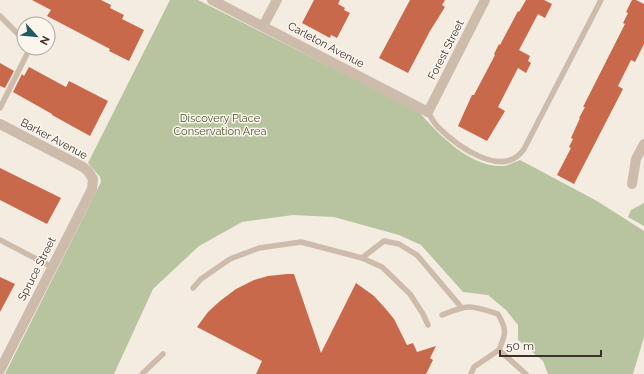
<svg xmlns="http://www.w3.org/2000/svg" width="644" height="374" font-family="Raleway,sans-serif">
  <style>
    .green { fill: #b8c4a0 }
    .building { fill: #c8694b }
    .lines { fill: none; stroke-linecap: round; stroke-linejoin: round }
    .service { stroke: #cdbbac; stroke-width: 5.5 }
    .minor { stroke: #cdbbac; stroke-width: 10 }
    .labels { text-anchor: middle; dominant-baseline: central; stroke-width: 3; stroke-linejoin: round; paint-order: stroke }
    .street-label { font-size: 11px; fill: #3b302b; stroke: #fbf5ee }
    .park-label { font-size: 11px; fill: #4a5a2e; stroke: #fbf5ee }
  </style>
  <rect width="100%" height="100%" fill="#f4ebe1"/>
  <g class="green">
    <path d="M170 0H198L416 110 420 113C439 135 470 167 502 166 508 166 514 162 520 160L597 201 644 231V337L633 374H548L543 361 518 340V325L506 310 488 295 463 292 421 245 399 235 334 217 293 215 242 222 199 246 153 289 114 374H5L101 182 100 177 88 163Z"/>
    <path d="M644 203V226L628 217 631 210Z"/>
  </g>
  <g class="building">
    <path d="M32 0H101L111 5 110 8 124 15 122 19 144 30 129 61 109 51 110 49 47 16 51 10Z"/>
    <path d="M314 0H340L338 4 345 8 344 10 350 13 337 38 331 35 330 38 302 23Z"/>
    <path d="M410 0H445L442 5 445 7 430 31 408 73 379 58Z"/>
    <path d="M526 0H544L552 4 545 18 538 14 519 50 530 56 528 61 531 63 526 73 518 68 498 107 505 111 487 141 458 126 472 95H474L495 55 494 54 499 44 500 45 518 11 519 12Z"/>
    <path d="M632 0H636L644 4V44L635 62 631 60 618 86 623 89 574 184 557 175 571 148 569 147 573 139 571 138 580 118H579L585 107H583L625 24 623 23 628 13 626 12Z"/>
    <path d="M0 63 14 71 5 88 0 86Z"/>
    <path d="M29 67 66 87 69 81 108 101 90 136 52 115V114L13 92 22 74 24 76Z"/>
    <path d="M0 168 61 198 47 224 0 200Z"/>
    <path d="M287 274H294L321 353 356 283 374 296 385 308 394 319 407 345 413 343 417 352 436 346 430 358 433 360 426 374H256L262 361 197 327 208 312 220 301 236 289 254 280 268 276Z"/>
    <path d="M0 277 15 284 0 312Z"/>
  </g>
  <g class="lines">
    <g class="service">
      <path d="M0 16 24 40"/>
      <path d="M0 108 30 48"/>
      <path d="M428 112C431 117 434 123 438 127 457 146 503 180 524 149L601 0"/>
      <path d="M0 240 52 267"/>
      <path d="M362 258 384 241 399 244 417 255 461 307"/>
      <path d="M193 288 201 279 230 259 259 248 301 242 362 258 382 267 410 294 423 314 428 325"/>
      <path d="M442 315C469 304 470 305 498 314 507 330 506 333 499 350L526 374"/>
      <path d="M142 374 163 354"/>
      <path d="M471 374 474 367 499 350"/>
    </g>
    <g class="minor">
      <path d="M212 0 428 112 485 0"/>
      <path d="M263 26 277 0"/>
      <path d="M0 124 83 167 88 171 93 179 92 189 0 370"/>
      <path d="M632 184 636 159 644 144"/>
    </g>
  </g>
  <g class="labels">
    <g class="street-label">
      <text transform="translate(326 45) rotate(28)">Carleton Avenue</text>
      <text transform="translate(446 50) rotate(-63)">Forest Street</text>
      <text transform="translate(54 139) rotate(28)">Barker Avenue</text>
      <text transform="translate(37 269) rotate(-63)">Spruce Street</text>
    </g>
    <g class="park-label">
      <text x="220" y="118">Discovery Place<tspan x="220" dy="13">Conservation Area</tspan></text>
    </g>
  </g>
  <g transform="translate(36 36) rotate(117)"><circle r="19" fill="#fbf5ee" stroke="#aea6a0"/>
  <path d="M0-3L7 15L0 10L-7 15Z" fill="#1f5a5e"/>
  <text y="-6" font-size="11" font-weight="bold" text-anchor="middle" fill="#3b302b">N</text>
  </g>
  <path d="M500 350v6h101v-6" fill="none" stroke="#3b302b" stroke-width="2"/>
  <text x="506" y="350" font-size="12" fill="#3b302b" stroke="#fbf5ee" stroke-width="3" paint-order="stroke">50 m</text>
</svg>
